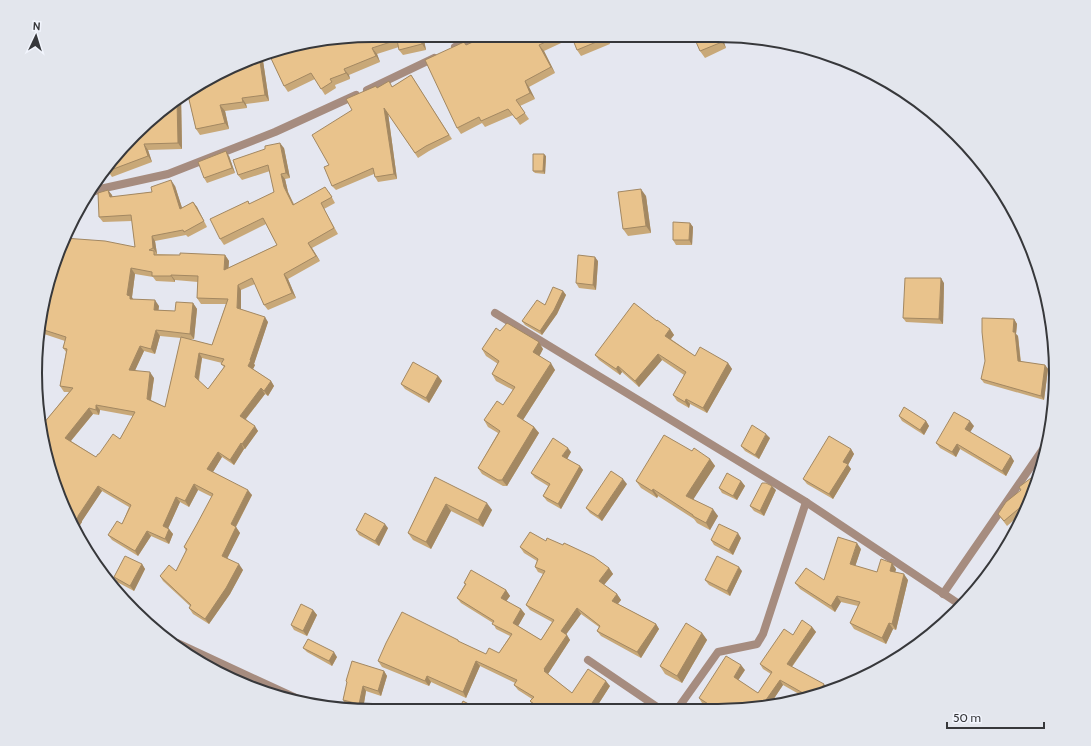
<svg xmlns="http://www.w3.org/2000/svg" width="1091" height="746" font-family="Cabin,sans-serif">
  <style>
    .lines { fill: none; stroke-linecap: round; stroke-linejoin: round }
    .minor { stroke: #a68c7f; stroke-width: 8 }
    .wall { fill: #c8a878; fill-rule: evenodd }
    .shaded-wall { fill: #a38862 }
    .building { fill: #e9c38c; stroke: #a38862; fill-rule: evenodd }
    .rim { fill: none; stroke: #37383b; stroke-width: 2 }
  </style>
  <rect width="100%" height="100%" fill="#e5e7f0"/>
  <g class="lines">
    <g class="minor">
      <path d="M455 47 481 35"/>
      <path d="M367 90 434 58"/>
      <path d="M90 193 100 189 168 174 275 132 356 95"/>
      <path d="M495 313 806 502 962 606"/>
      <path d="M943 594 1050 439"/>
      <path d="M177 643 311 705"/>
      <path d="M588 660 663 711"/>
      <path d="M676 711 718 652 757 644 763 634 806 502"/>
    </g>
  </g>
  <g class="wall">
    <path d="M423 35 426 50 403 55 399 50V47L377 54 380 62 349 75 350 79 335 85 336 88 325 95 315 79 288 92 284 86 268 52Z"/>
    <path d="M489 35H606L610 44 581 56 577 50 572 38 544 51 555 73 529 87 535 99 520 106 529 119 520 125 513 115 485 127 482 123 461 134 457 128 466 45Z"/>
    <path d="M718 35 729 36 722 37 726 48 705 58 700 51Z"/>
    <path d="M766 40 782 41V42L771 46Z"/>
    <path d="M262 54 269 101 246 104 247 108 225 111 229 129 200 135 196 129 187 91Z"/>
    <path d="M411 75 452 139 429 151 418 158 388 113 397 179 378 182 375 177 374 174 336 190 332 186 329 165 352 110 376 86 378 88 392 87Z"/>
    <path d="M181 96 182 149 148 150 152 162 112 177 108 171Z"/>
    <path d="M284 148 290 178 285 179 288 192 294 204 329 192 335 203 324 209 338 234 312 248 320 261 288 279 296 298 268 310 264 305 255 284 241 290V309L268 322 254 364 255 365 253 369 271 381 274 386 268 396 265 394 246 419 258 431 245 449H244L234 465 222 457 213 472 252 495 236 527 240 533 227 558 243 570 230 594 209 624 193 614 189 608 190 606 163 581 160 576 176 571 186 551 184 547 197 524 212 497 198 490 189 507 180 502 168 528 173 534 169 544 151 536 138 556 112 540 108 535 122 524 129 507 102 491 82 521V522L76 531 42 439 43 424 69 392H64L60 386 66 352 63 348 65 341 41 333 39 337 61 244 135 247 132 221 103 222 99 217 108 190 113 197 152 192 175 186 182 208 193 202 197 207 207 227 188 237 186 235 155 241 157 254H156L180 255H225L229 261 228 268 277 245 266 224 224 245 220 239 248 201 250 204 274 192 270 171 242 180 238 175ZM135 274 153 277 156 281 175 282V280L198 282 197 298 201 304H226L212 345 188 339H194L197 309 193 303 175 311 158 310 159 306 132 299V297ZM160 336 181 338 165 407 151 400 154 378 135 370 144 351 155 354ZM202 358 222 363 221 364 224 367 208 389 199 381ZM100 410 133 416 120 439 96 457 71 441 93 414 99 415Z"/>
    <path d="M229 156 235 173 207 183 204 178Z"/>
    <path d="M546 156 545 174 535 173 533 171Z"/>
    <path d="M646 196 651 233 628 236 623 229Z"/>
    <path d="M690 223 693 227 692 245H676L673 240Z"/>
    <path d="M598 261 596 290 579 288 576 283Z"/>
    <path d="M944 283 943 324 906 322 903 318Z"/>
    <path d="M563 291 566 295 557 314 542 335 525 325 522 321Z"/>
    <path d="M1014 319 1017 324 1016 334 1018 336 1021 362 1045 365 1048 369 1044 400 984 383 981 379Z"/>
    <path d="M657 321 670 329 674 335 671 339 695 356 728 363 732 369 707 413 690 404 689 408 677 401 673 395 684 375 662 360 639 387 622 372 620 375 599 360 595 355Z"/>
    <path d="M500 331 543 349 539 356 555 370 523 420 534 427 539 433 507 486H503L482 474 478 468 498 433 488 427 484 420 503 405 513 390 496 381 492 374 498 364 486 356 482 349Z"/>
    <path d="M438 376 442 381 429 403 405 389 401 384Z"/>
    <path d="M899 416 926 421 929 426 924 435 902 421Z"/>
    <path d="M974 426 970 432 1014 461 1006 476 960 449 956 457 940 448 936 443Z"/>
    <path d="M770 438 759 459 745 451 741 446Z"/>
    <path d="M851 449 854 454 848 465 851 469 833 499 807 484 803 479Z"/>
    <path d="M692 451 710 459 715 466 693 499 718 516 710 530 697 523 694 519 658 496 657 498 641 488 636 481Z"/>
    <path d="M571 452 567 459 580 466 583 470 561 509 547 501 543 496 548 486 535 478 531 473Z"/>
    <path d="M435 477 492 510 483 527 451 511 431 549 413 540 408 533Z"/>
    <path d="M1038 478 1030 502 1027 509 1007 526 998 514Z"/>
    <path d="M741 481 745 486 737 500 722 493 719 488Z"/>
    <path d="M627 484 602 521 590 513 586 508Z"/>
    <path d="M776 490 764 516 754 511 750 506Z"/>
    <path d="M388 528 379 546 359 535 356 530Z"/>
    <path d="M741 538 733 555 714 545 711 540Z"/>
    <path d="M546 541 609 568 613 574 604 585 617 594 621 600 618 604 656 624 659 629 641 658 601 636 597 631 599 627 581 614 566 634 570 640 548 674 572 693 610 686 594 711H540L534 707 530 701 532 699 518 690 514 685 515 683 480 666 466 698 431 682 429 686 382 667 378 661 458 640 460 643 486 654 499 653 510 636 496 629 493 623 461 603 457 598 465 584 464 583 506 590 510 596 506 601 521 609 525 614 518 626 541 640 552 622 530 610 526 605 543 574 538 572 535 567 537 561 524 553 520 547Z"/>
    <path d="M861 549 855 566 877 572 896 569 895 572 908 580 896 630 893 629 886 644 854 629 850 623 858 606 841 602 835 612 800 589 795 583 824 580Z"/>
    <path d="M142 564 145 569 134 591 117 582 114 577Z"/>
    <path d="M742 571 730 596 709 585 705 580Z"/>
    <path d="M313 610 317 615 307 636 294 630 291 625Z"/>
    <path d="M812 627 816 632 792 667 827 689 826 692 806 698 783 685 769 706 718 711H714L702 703 699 698 745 670 738 680 758 693 771 674 763 669 760 664 793 635Z"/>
    <path d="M702 633 707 640 682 683 665 674 660 666Z"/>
    <path d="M303 648 337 657 332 666 307 652Z"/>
    <path d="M384 671 387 676 381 696 366 691 363 709 346 705 343 700 347 683 346 681Z"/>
  </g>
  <g class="shaded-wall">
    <path d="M420 35H423L426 50 422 44Z"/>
    <path d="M605 35H606L610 44 606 38Z"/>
    <path d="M719 35H720L722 37 726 48 722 42Z"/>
    <path d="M539 45 544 51 555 73 551 67Z"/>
    <path d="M372 48 377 54 380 62 376 56Z"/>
    <path d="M262 54 269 101 265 95 259 55Z"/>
    <path d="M344 69 349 75 350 79 346 73Z"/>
    <path d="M525 81 529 87 535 99 530 93Z"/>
    <path d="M181 96 182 149 178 143 177 100Z"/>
    <path d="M242 98 246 104 247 108 243 102Z"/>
    <path d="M220 105 225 111 229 129 225 123Z"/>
    <path d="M384 108 388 113 397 179 394 174Z"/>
    <path d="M280 143 284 148 290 178 286 173Z"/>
    <path d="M144 144 148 150 152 162 148 156Z"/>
    <path d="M226 151 229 156 235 173 232 168Z"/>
    <path d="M544 154 546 156 545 174 543 171Z"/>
    <path d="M281 174 285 179 288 192 296 210 293 205 284 187Z"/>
    <path d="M171 180 175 186 184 214 180 209Z"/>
    <path d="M641 189 646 196 651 233 646 226Z"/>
    <path d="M108 190 112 195 114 203 110 197Z"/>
    <path d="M193 202 197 207 207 227 204 221Z"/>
    <path d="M690 223 693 227 692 245 689 240Z"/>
    <path d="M152 236 155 241 157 254 153 248Z"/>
    <path d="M308 243 312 248 320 261 316 256Z"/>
    <path d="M225 255 229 261 228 276 224 270Z"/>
    <path d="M595 257 598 261 596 290 593 285Z"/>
    <path d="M131 268 135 274 132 297 134 301V304L127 295Z"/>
    <path d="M284 274 288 279 296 298 292 293Z"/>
    <path d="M171 275 175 280V282L171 276Z"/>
    <path d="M941 278 944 283 943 324 939 319Z"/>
    <path d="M238 285 241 290V313L237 308Z"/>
    <path d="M563 291 566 295 557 314 542 335 540 331Z"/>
    <path d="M155 300 159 306 158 315 154 310Z"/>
    <path d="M193 303 197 309 194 339 190 334Z"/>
    <path d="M265 317 268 322 254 364 255 365 252 371 248 366Z"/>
    <path d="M1014 319 1017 324 1016 334 1018 336 1021 366 1018 361 1013 332Z"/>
    <path d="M670 329 674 335 669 341 665 336Z"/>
    <path d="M156 330 160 336 155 354 151 349Z"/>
    <path d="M539 342 543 349 538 359 533 352Z"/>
    <path d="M140 346 144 351 133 375 129 370Z"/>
    <path d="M199 353 202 358 198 382 195 377Z"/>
    <path d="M658 354 662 360 639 387 635 381Z"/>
    <path d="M551 363 555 370 521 423 517 416Z"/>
    <path d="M728 363 732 369 707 413 703 408Z"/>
    <path d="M1045 365 1048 369 1044 400 1041 396Z"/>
    <path d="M618 366 622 372 620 375 616 369Z"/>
    <path d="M150 372 154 378 150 404 147 399Z"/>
    <path d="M438 376 442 381 429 403 426 398Z"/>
    <path d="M271 381 274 386 268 396 264 391Z"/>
    <path d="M261 388 265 394 244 421 240 416Z"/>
    <path d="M686 399 690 404 689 408 685 402Z"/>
    <path d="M96 405 100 410 99 415 96 410Z"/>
    <path d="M89 408 93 414 69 443 65 438Z"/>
    <path d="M926 421 929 426 924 435 920 430Z"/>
    <path d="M970 421 974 426 969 434 965 429Z"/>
    <path d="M255 426 258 431 245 449 242 444Z"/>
    <path d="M534 427 539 433 507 486 502 480Z"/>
    <path d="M766 434 770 438 759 459 755 455Z"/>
    <path d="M241 443 244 449 234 465 230 460Z"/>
    <path d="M957 444 960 449 956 457 952 452Z"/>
    <path d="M568 448 571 452 566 461 562 456Z"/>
    <path d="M851 449 854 454 848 465 851 469 833 499 829 494 843 462Z"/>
    <path d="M218 452 222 457 211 475 207 469Z"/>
    <path d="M1011 456 1014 461 1006 476 1002 471Z"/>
    <path d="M710 459 715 466 691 503 686 496Z"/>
    <path d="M580 466 583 470 561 509 558 504Z"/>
    <path d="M623 479 627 484 602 521 598 516Z"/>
    <path d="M741 481 745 486 737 500 733 496Z"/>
    <path d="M194 484 198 490 189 507 185 501Z"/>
    <path d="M98 486 102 491 82 521V522L76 531 73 524 78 516Z"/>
    <path d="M772 486 776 490 764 516 760 511Z"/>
    <path d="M653 489 658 496 657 498 652 491Z"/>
    <path d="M248 490 252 495 234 530 231 524Z"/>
    <path d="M176 497 180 502 167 531 163 526Z"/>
    <path d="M487 503 492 510 483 527 478 520Z"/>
    <path d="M446 504 451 511 431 549 426 542Z"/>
    <path d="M713 509 718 516 710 530 706 523Z"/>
    <path d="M385 524 388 528 379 546 375 541Z"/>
    <path d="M236 527 240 533 226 561 222 556Z"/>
    <path d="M169 529 173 534 169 544 165 539Z"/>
    <path d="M147 531 151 536 138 556 135 551Z"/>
    <path d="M738 533 741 538 733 555 729 550Z"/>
    <path d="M857 543 861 549 854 570 850 564Z"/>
    <path d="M91 553 95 558 94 560 90 555Z"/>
    <path d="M892 563 896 569 894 577 890 571Z"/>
    <path d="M142 564 145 569 134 591 130 586Z"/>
    <path d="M239 564 243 570 230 594 209 624 205 619Z"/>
    <path d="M739 567 742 571 730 596 727 591Z"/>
    <path d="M609 568 613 574 603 586 599 581Z"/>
    <path d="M904 574 908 580 896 630 892 624Z"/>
    <path d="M506 590 510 596 505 603 501 598Z"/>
    <path d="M617 594 621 600 616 606 612 601Z"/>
    <path d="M837 596 841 602 835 612 831 606Z"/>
    <path d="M577 608 581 614 565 636 561 631Z"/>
    <path d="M521 609 525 614 517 628 513 623Z"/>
    <path d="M313 610 317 615 307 636 303 631Z"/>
    <path d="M889 623 893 629 886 644 882 638Z"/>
    <path d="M656 624 659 629 641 658 637 652Z"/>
    <path d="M812 627 816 632 790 669 787 664Z"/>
    <path d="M702 633 707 640 682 683 677 676Z"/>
    <path d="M567 635 570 640 548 674 544 671V669Z"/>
    <path d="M334 652 337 657 332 666 329 661Z"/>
    <path d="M476 661 480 666 466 698 463 692Z"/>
    <path d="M741 665 745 670 737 682 734 677Z"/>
    <path d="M384 671 387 676 381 696 378 691Z"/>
    <path d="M427 676 431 682 429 686 425 681Z"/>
    <path d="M780 680 783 685 769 706 761 707Z"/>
    <path d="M606 681 610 686 594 711H587Z"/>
    <path d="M824 684 827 689 826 692 818 694Z"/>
    <path d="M363 686 366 691 363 709 359 704Z"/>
  </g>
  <g class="building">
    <path d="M373 35H420L422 44 399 50 397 40 372 48 376 56 344 69 346 73 330 79 332 82 321 89 311 73 284 86 268 52Z"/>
    <path d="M489 35H561L539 45 551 67 525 81 530 93 516 100 525 113 516 119 508 109 481 121 479 117 457 128 425 60 464 42 466 45Z"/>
    <path d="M571 35H605L606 38 577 50Z"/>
    <path d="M693 35H719L722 42 700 51Z"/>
    <path d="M259 55 265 95 242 98 243 102 220 105 225 123 196 129 187 91Z"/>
    <path d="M411 75 449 135 426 146 415 153 384 108 394 174 375 177 373 168 332 186 324 167 329 165 312 135 352 110 346 99 376 86 377 88 389 81 392 87Z"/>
    <path d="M177 100 178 143 144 144 148 156 108 171 106 166Z"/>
    <path d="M280 143 286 173 281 174 284 187 293 205 325 187 332 197 321 203 334 228 308 243 316 256 284 274 292 293 264 305 252 278 238 285 237 308 265 317 250 360H251L248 366 271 381 264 391 261 388 240 416 255 426 242 444 241 443 230 460 218 452 207 469 248 490 231 524 236 527 222 556 239 564 226 588 205 619 189 608 191 605 160 576 169 565 176 571 187 549 184 547 197 524 213 494 194 484 185 501 176 497 163 526 169 529 165 539 147 531 135 551 108 535 117 521 122 524 131 505 98 486 78 516V517L73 524 42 439 40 423 43 424 73 388 60 386 67 349 63 348 66 337 41 329 61 244 64 238 105 241 135 247 131 215 99 217 98 193 108 190 110 197 152 192 151 187 171 180 180 209 193 202 204 221 184 232 183 230 152 236 153 248 149 250 154 251V255H180V253L225 255 224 270 277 245 263 218 220 239 210 219 248 201 249 204 274 192 268 165 238 175 233 160 265 149V146ZM131 268 152 272V276H171V275L198 276 197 298 228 299 212 345 181 337 165 407 147 399 150 372 129 370 140 346 151 349 156 330 190 334 193 303 176 302 175 311 154 310 155 300 130 299V296L127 295ZM199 353 224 359 221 364 225 366 208 389 195 377ZM96 405 135 412 120 439 113 434 99 454H98L96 457 65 438 89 408 96 410Z"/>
    <path d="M226 151 232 168 204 178 198 162Z"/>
    <path d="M533 154H544L543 171H533Z"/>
    <path d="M641 189 646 226 623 229 618 192Z"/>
    <path d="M673 222 690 223 689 240H673Z"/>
    <path d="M578 255 595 257 593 285 576 283Z"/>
    <path d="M905 278H941L939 319 903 318Z"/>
    <path d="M553 287 563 291 554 310 540 331 522 321 537 300 545 305Z"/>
    <path d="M634 303 657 321V320L670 329 665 336 695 356 700 347 728 363 703 408 686 399 685 402 673 395 686 372 658 354 635 381 618 366 616 369 595 355Z"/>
    <path d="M982 318 1014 319 1013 332H1015L1018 361 1045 365 1041 396 981 379 985 361 982 332Z"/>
    <path d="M507 323 539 342 533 352 551 363 517 416 534 427 502 480H498L478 468 500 431 484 420 497 401 503 405 515 387 492 374 499 361 482 349 496 328 500 331Z"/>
    <path d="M413 362 438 376 426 398 401 384Z"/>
    <path d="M904 407 926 421 920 430 899 416Z"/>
    <path d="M954 412 970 421 965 429 1011 456 1002 471 957 444 952 452 936 443Z"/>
    <path d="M752 425 766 434 755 455 741 446Z"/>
    <path d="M664 435 692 451 694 448 710 459 686 496 713 509 706 523 693 516V515L653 489 652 491 636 481Z"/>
    <path d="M829 436 851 449 843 462 848 464 829 494 803 479Z"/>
    <path d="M553 438 568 448 562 456 580 466 558 504 543 496 550 484 531 473Z"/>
    <path d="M611 471 623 479 598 516 586 508Z"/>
    <path d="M727 473 741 481 733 496 719 488Z"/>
    <path d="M1035 475 1038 478 1031 499 1023 505 1004 521 998 514 1006 502 1021 490 1019 487Z"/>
    <path d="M435 477 487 503 478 520 446 504 426 542 408 533Z"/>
    <path d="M762 483H766L772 486 760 511 750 506Z"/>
    <path d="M365 513 385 524 375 541 356 530Z"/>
    <path d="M719 524 738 533 729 550 711 540Z"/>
    <path d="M530 532 546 541 547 538 563 545 564 543 594 557 609 568 599 581 617 594 612 601 656 624 637 652 597 631 600 626 577 608 561 631 567 635 544 669 545 670 544 671 572 693 588 669 606 681 587 711H543L530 701 534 697 514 685 517 680 476 661 463 692 427 676 425 681 378 661 386 643 402 612 458 640V641L486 654 489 648 499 653 512 634 492 624 494 621 457 598 466 584 464 583 471 570 506 590 501 598 521 609 513 623 541 640 554 620 526 605 545 571 535 567 538 559 520 547Z"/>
    <path d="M838 537 857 543 850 564 877 572 881 559 892 563 890 571 904 574 892 624 889 623 882 638 850 623 860 602 837 596 831 606 795 583 806 568 824 580Z"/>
    <path d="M86 549 91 553 90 555Z"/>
    <path d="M125 556 142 564 130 586 114 577Z"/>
    <path d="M717 556 739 567 727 591 705 580Z"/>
    <path d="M301 604 313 610 303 631 291 625Z"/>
    <path d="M802 620 812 627 787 664 824 684 818 694 810 697 780 680 761 707 719 711 699 698 726 656 741 665 734 677 758 693 772 672 760 664 784 629 793 635Z"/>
    <path d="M686 623 702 633 677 676 660 666Z"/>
    <path d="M308 639 334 652 329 661 303 648Z"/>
    <path d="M352 661 384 671 378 691 363 686 359 704 343 700 347 682 346 681Z"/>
    <path d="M463 701 482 711H458Z"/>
    <path d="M403 708 408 711H401Z"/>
  </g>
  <path d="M0 0H1091V746H0ZM373 42H718A331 331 0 0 1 1049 373V373A331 331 0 0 1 718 704H373A331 331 0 0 1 42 373V373A331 331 0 0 1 373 42Z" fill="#e3e6ed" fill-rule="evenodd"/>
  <path class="rim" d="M373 42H718A331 331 0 0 1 1049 373V373A331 331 0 0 1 718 704H373A331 331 0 0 1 42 373V373A331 331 0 0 1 373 42Z"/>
  <g transform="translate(36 36) rotate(4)" stroke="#f2f5fd" stroke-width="3" paint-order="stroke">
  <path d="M0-3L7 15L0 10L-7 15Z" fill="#37383b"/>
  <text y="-6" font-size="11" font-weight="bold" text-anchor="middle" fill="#37383b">N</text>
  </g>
  <path d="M947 722v6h97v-6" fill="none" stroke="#37383b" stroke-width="2"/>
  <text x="953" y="722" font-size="12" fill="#37383b" stroke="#f2f5fd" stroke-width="3" paint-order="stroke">50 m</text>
</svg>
